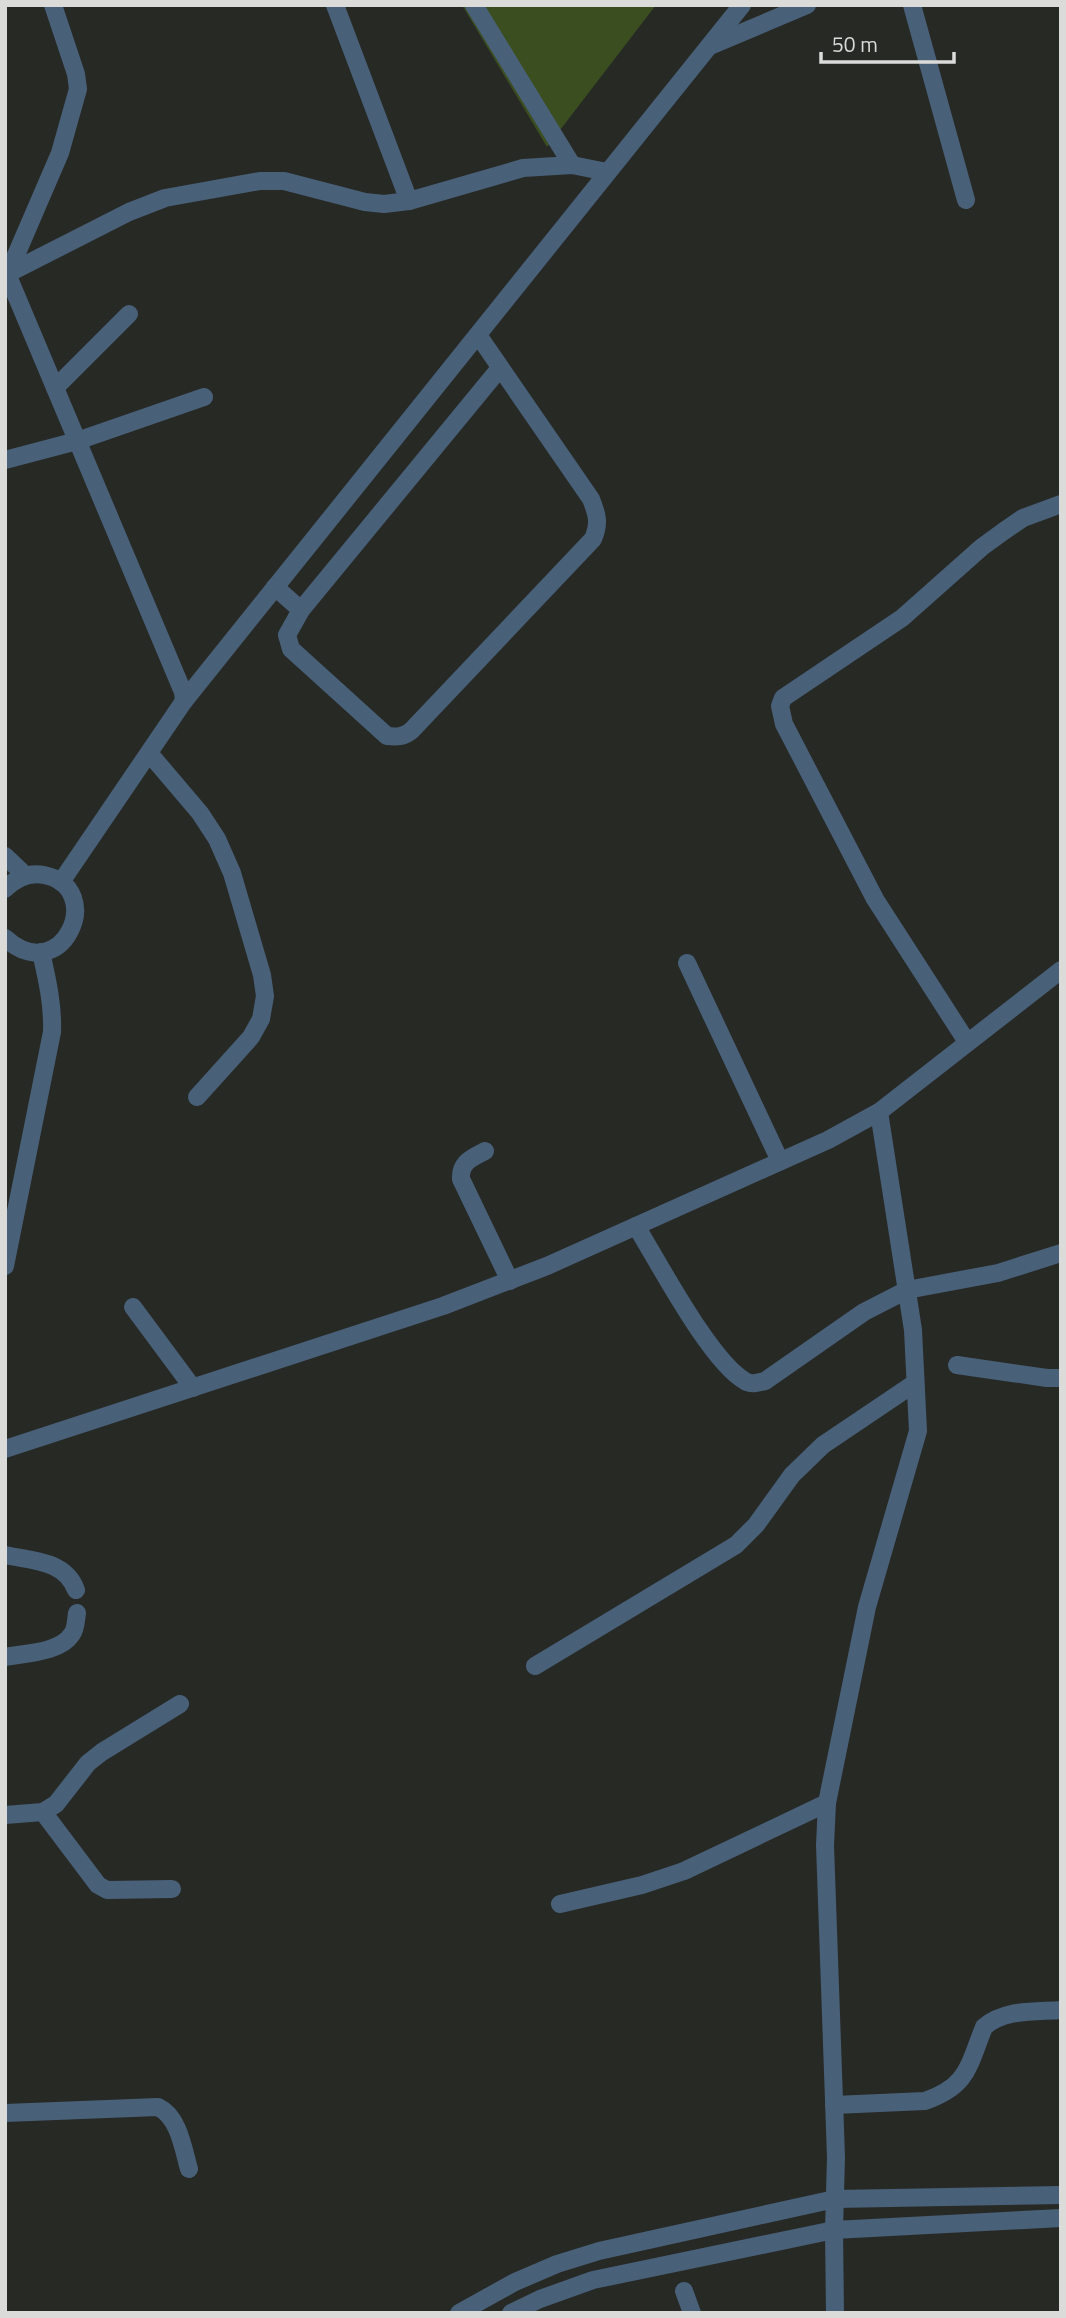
<svg xmlns="http://www.w3.org/2000/svg" width="1066" height="2318" font-family="'Titillium Web',sans-serif">
  <style>
    .grass { fill: #3b4e20 }
    .lines { fill: none; stroke-linecap: round; stroke-linejoin: round }
    .minor { stroke: #496079; stroke-width: 18 }
  </style>
  <rect width="100%" height="100%" fill="#272925"/>
  <path class="grass" d="M462 5H656L547 147Z"/>
  <g class="lines">
    <g class="minor">
      <path d="M335 5 409 201"/>
      <path d="M474 5 572 165"/>
      <path d="M912 5 966 200"/>
      <path d="M710 46 807 5"/>
      <path d="M5 269 183 692 184 701"/>
      <path d="M7 274 129 212 165 198 260 181H284L365 202 384 204 409 201 523 168 572 165 607 172"/>
      <path d="M7 276 60 153 78 89 76 74 53 5"/>
      <path d="M55 388 129 314"/>
      <path d="M5 460 77 441 204 397"/>
      <path d="M275 587 301 610 287 635 291 649 387 736C397 737 403 737 411 731L593 539C600 523 597 514 591 499L478 335"/>
      <path d="M301 610 500 368"/>
      <path d="M149 753 200 813 217 839 232 873 262 975 265 996 261 1019 251 1037 197 1097"/>
      <path d="M5 856 25 875"/>
      <path d="M61 882 184 701 742 5"/>
      <path d="M5 889C16 878 28 872 44 875 108 888 62 990 5 938"/>
      <path d="M687 963 780 1161"/>
      <path d="M967 1042 875 899 784 724 780 706 783 698 902 618 982 547 1004 531 1023 518 1061 504"/>
      <path d="M485 1151C472 1158 460 1162 461 1179L510 1281"/>
      <path d="M636 1226C659 1263 710 1361 745 1381 751 1385 758 1383 765 1381L864 1312 907 1290 998 1273 1061 1253"/>
      <path d="M5 1266 52 1032C53 1004 47 979 41 952"/>
      <path d="M133 1307 193 1388"/>
      <path d="M957 1365 1047 1378H1061"/>
      <path d="M5 1449 443 1306 547 1266 828 1140 879 1112 1061 970"/>
      <path d="M5 1555C32 1561 65 1560 76 1590"/>
      <path d="M5 1657C25 1653 60 1653 72 1634 76 1629 76 1619 77 1613"/>
      <path d="M535 1666 736 1545 756 1525 792 1475 823 1445 915 1383"/>
      <path d="M43 1812 98 1885 107 1890 172 1889"/>
      <path d="M5 1815 43 1812 56 1804 88 1763 102 1752 180 1704"/>
      <path d="M560 1904 642 1885 684 1871 827 1803"/>
      <path d="M834 2105 925 2101C968 2086 968 2067 984 2027 1004 2009 1035 2012 1061 2010"/>
      <path d="M5 2113 158 2107C179 2117 183 2148 189 2169"/>
      <path d="M684 2291 692 2313"/>
      <path d="M459 2313 515 2282 557 2264 599 2251 835 2199 1061 2195"/>
      <path d="M511 2313 540 2299 593 2280 834 2230 1061 2218"/>
      <path d="M835 2313 834 2230 836 2157 825 1845 827 1803 867 1607 918 1431 913 1330 879 1112"/>
    </g>
  </g>
  <rect width="1066" height="2318" fill="none" stroke="#dbdcd9" stroke-width="14"/>
  <path d="M821 52v10h133v-10" fill="none" stroke="#dbdcd9" stroke-width="3.5"/>
  <text x="832" y="52" font-size="21" fill="#dbdcd9" stroke="#272925" stroke-width="5" paint-order="stroke">50 m</text>
</svg>
